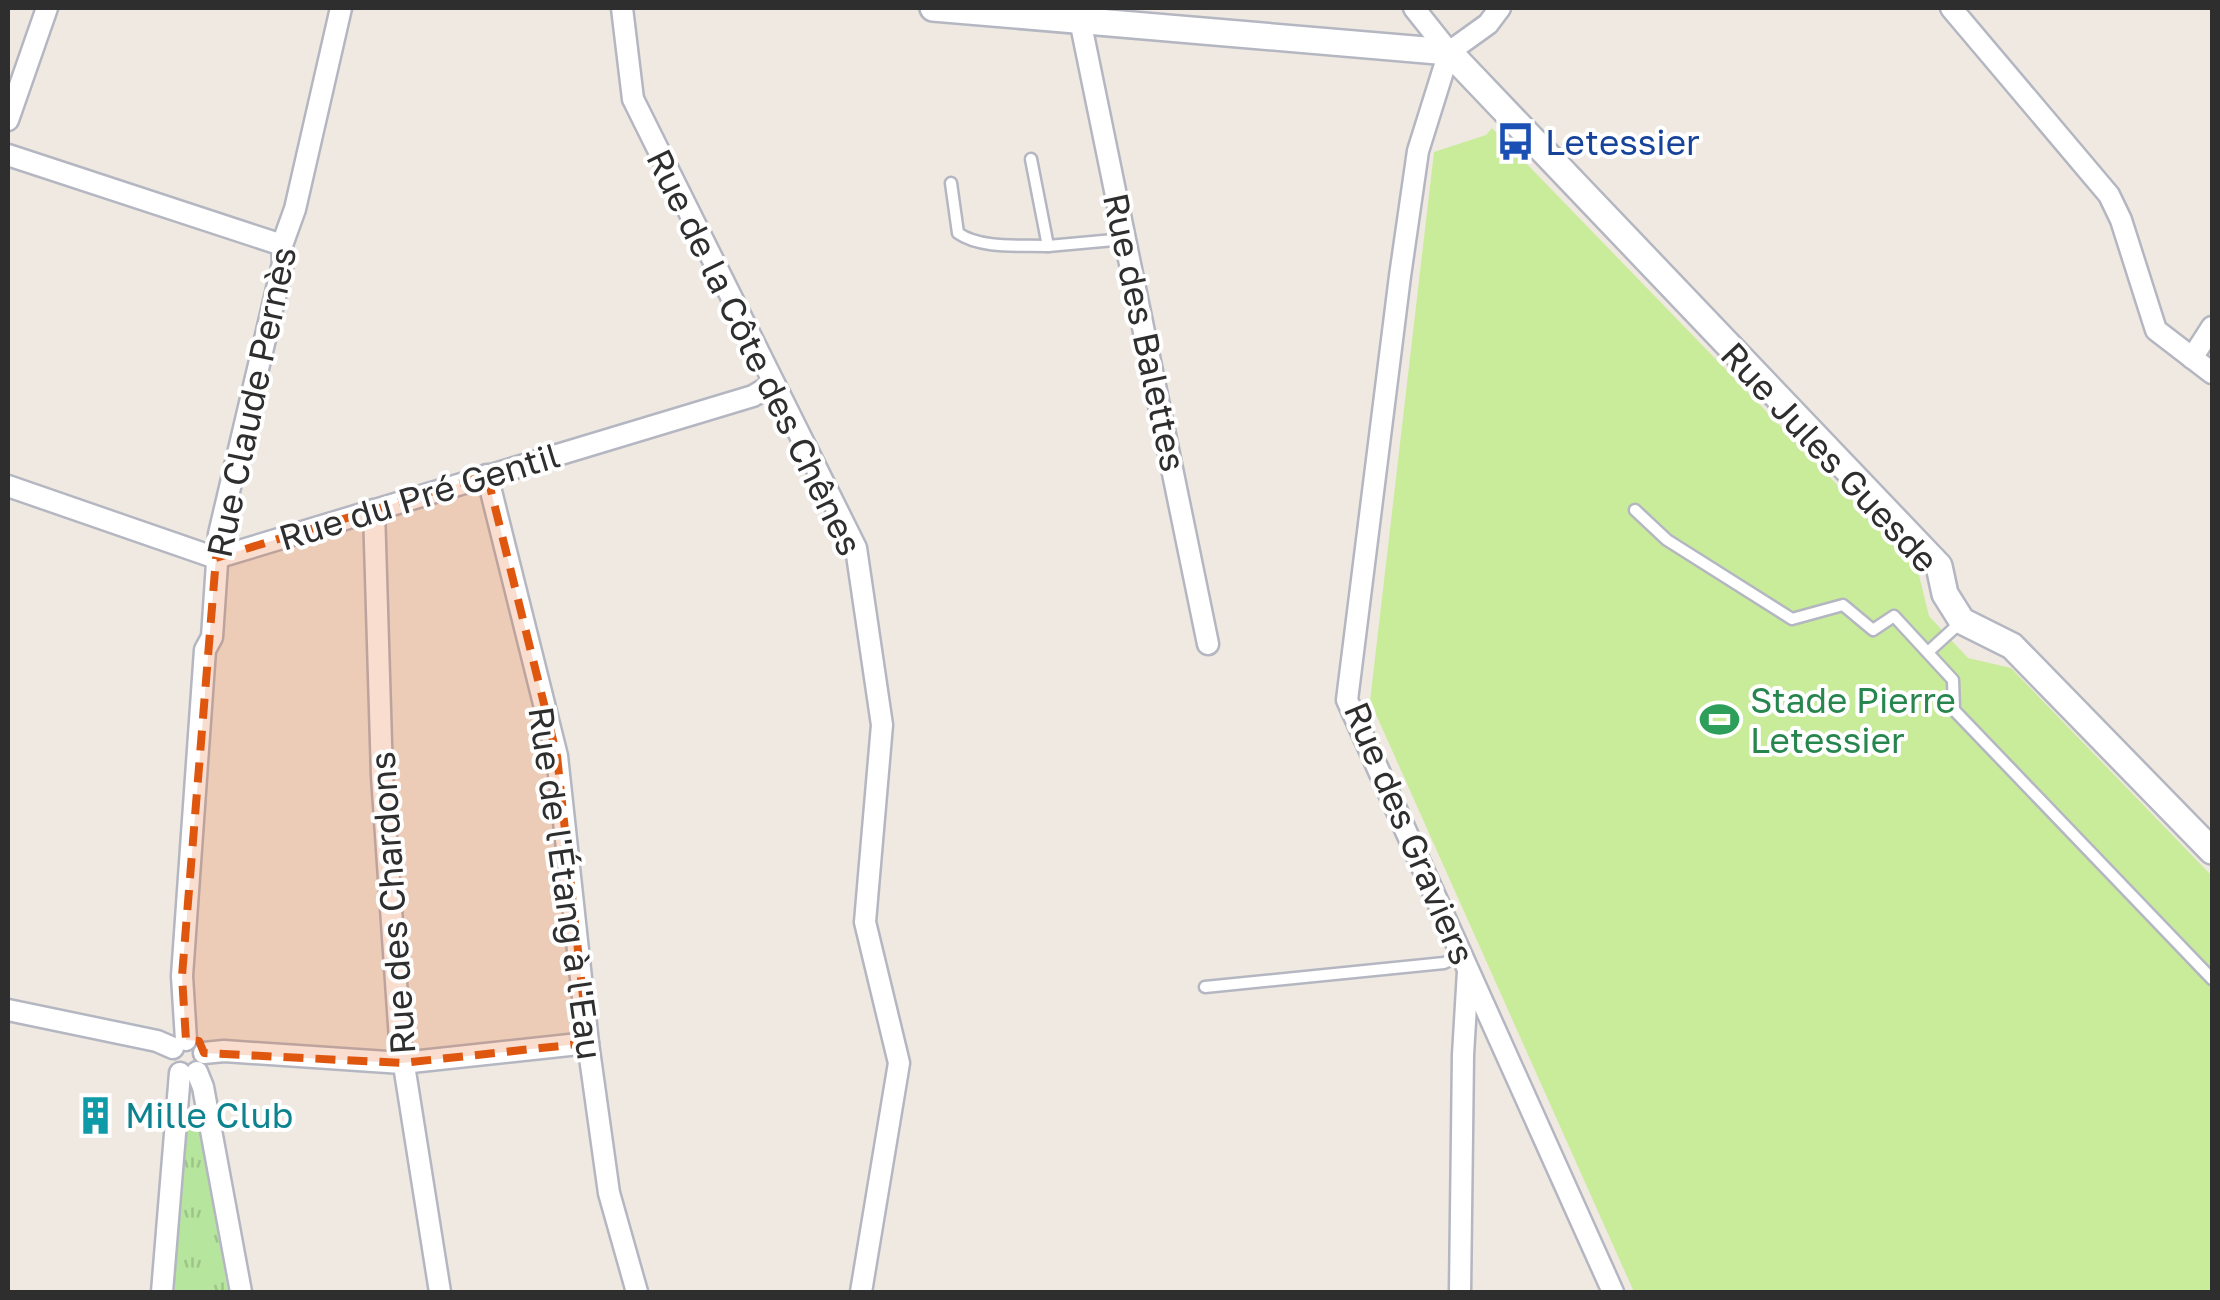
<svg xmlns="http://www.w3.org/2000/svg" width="2220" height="1300" font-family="'Golos Text',sans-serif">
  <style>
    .park { fill: url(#park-tufts) }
    .pitch { fill: #c9ec9a }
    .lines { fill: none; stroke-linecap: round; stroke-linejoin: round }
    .service-casing { stroke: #b4b7c1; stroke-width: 15 }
    .minor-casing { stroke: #b4b7c1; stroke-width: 25 }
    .tertiary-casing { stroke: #b4b7c1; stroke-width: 30 }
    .service { stroke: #fff; stroke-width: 10 }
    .minor { stroke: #fff; stroke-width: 20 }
    .tertiary { stroke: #fff; stroke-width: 25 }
    .marked { fill: #df570e; fill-opacity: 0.2; stroke: #df570e; stroke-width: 8; stroke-dasharray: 20 12; stroke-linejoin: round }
    .labels { text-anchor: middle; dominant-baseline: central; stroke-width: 8; stroke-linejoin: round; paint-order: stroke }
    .transit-label { font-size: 35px; fill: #164399; stroke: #fff; text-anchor: start }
    .street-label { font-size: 35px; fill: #2e2e2e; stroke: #fff }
    .leisure-label { font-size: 35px; fill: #27864d; stroke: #fff; text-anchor: start }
    .culture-label { font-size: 35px; fill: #0d838f; stroke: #fff; text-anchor: start }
  </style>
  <defs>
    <pattern id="park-tufts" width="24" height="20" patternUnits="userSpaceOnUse" patternTransform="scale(2.5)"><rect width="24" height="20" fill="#b6e59e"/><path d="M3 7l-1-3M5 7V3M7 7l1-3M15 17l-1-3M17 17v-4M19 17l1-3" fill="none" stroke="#9dc588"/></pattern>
  </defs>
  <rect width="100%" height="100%" fill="#efe9e1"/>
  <path class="park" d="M197 1112 200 1124 228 1292H174L186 1114Z"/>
  <path class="pitch" d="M1492 128 1917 567 1929 616 1968 658 2011 668 2212 876V1292H1634L1370 701 1434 152 1486 135Z"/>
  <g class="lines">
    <defs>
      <g id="service">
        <path d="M1031 159 1048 246 1125 239"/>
        <path d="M951 183 958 233C980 249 1021 245 1048 246"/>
        <path d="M1635 510 1667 540 1792 619 1843 605 1873 630 1894 616 1953 680 1954 710 2212 979"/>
        <path d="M1928 652 1961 622"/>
        <path d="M1205 987 1444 963 1461 955"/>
      </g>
      <g id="minor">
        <path d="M622 8 633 99 856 548 882 725 865 922 899 1063 861 1292"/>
        <path d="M1414 8 1449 52"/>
        <path d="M1951 8 2109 195 2121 220 2156 330 2212 373"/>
        <path d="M1080 20 1208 644"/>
        <path d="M1449 52 1418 151 1400 276 1347 700 1613 1292"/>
        <path d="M1449 52 1488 24 1500 8"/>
        <path d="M8 120 47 8"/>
        <path d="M8 155 282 245"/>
        <path d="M2192 358 2212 327"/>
        <path d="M487 475 557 756 588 1043 609 1193 637 1292"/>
        <path d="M8 486 216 558 753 396 773 384"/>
        <path d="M374 510 382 776 400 1040 440 1292"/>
        <path d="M8 1010 157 1041 173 1048"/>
        <path d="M186 1040 182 976 205 650 212 637 219 534 283 263 282 245 295 209 341 8"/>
        <path d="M204 1053 224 1051 402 1063 588 1043"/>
        <path d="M197 1072 203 1087 241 1292"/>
        <path d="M162 1292 180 1073"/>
        <path d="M1460 1292 1463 1055 1468 971"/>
      </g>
      <path id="tertiary" d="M933 8 1449 52 1939 566 1945 594 1962 621 2012 646 2212 851"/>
    </defs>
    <use href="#service" class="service-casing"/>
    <use href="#minor" class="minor-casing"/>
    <use href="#tertiary" class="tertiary-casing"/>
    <use href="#service" class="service"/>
    <use href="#minor" class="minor"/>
    <use href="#tertiary" class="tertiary"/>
  </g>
  <path class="marked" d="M487 475 557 756 588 1043 402 1063 204 1053 199 1041 186 1040 182 976 216 558Z"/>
  <defs>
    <symbol id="bus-bare" viewBox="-9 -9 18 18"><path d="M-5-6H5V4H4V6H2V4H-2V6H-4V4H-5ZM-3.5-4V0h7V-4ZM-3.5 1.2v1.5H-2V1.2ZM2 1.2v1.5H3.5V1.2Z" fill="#1a4fb4" stroke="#fff" stroke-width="2.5" paint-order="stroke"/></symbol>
    <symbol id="stadium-bare" viewBox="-9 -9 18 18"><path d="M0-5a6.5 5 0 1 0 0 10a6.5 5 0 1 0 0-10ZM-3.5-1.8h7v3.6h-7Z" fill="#2e9e5b" stroke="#fff" stroke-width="2.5" paint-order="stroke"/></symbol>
    <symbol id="building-bare" viewBox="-9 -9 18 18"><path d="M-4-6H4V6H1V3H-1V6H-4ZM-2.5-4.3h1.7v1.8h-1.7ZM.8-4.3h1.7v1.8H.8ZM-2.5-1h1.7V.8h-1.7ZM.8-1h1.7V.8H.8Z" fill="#0f9aa8" stroke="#fff" stroke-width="2.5" paint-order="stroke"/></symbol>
  </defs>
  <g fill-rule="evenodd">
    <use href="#bus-bare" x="1488" y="114" width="55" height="55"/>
    <use href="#stadium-bare" x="1692" y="692" width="55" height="55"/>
    <use href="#building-bare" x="68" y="1088" width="55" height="55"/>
  </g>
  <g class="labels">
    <g class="transit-label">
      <text x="1545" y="142">Letessier</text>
    </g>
    <g class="street-label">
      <text transform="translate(1145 332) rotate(78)">Rue des Balettes</text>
      <text transform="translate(755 352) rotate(64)">Rue de la Côte des Chênes</text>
      <text transform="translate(251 402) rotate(-78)">Rue Claude Pernès</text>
      <text transform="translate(1830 457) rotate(47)">Rue Jules Guesde</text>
      <text transform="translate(419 496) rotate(-17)">Rue du Pré Gentil</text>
      <text transform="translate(1410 833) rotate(67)">Rue des Graviers</text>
      <text transform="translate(566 883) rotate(82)">Rue de l'Étang à l'Eau</text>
      <text transform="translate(392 903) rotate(-94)">Rue des Chardons</text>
    </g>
    <g class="leisure-label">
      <text x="1750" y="700">Stade Pierre<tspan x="1750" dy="40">Letessier</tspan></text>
    </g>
    <g class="culture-label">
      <text x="125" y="1115">Mille Club</text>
    </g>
  </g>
  <rect width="2220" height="1300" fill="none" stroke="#2e2e2e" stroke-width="20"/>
</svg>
